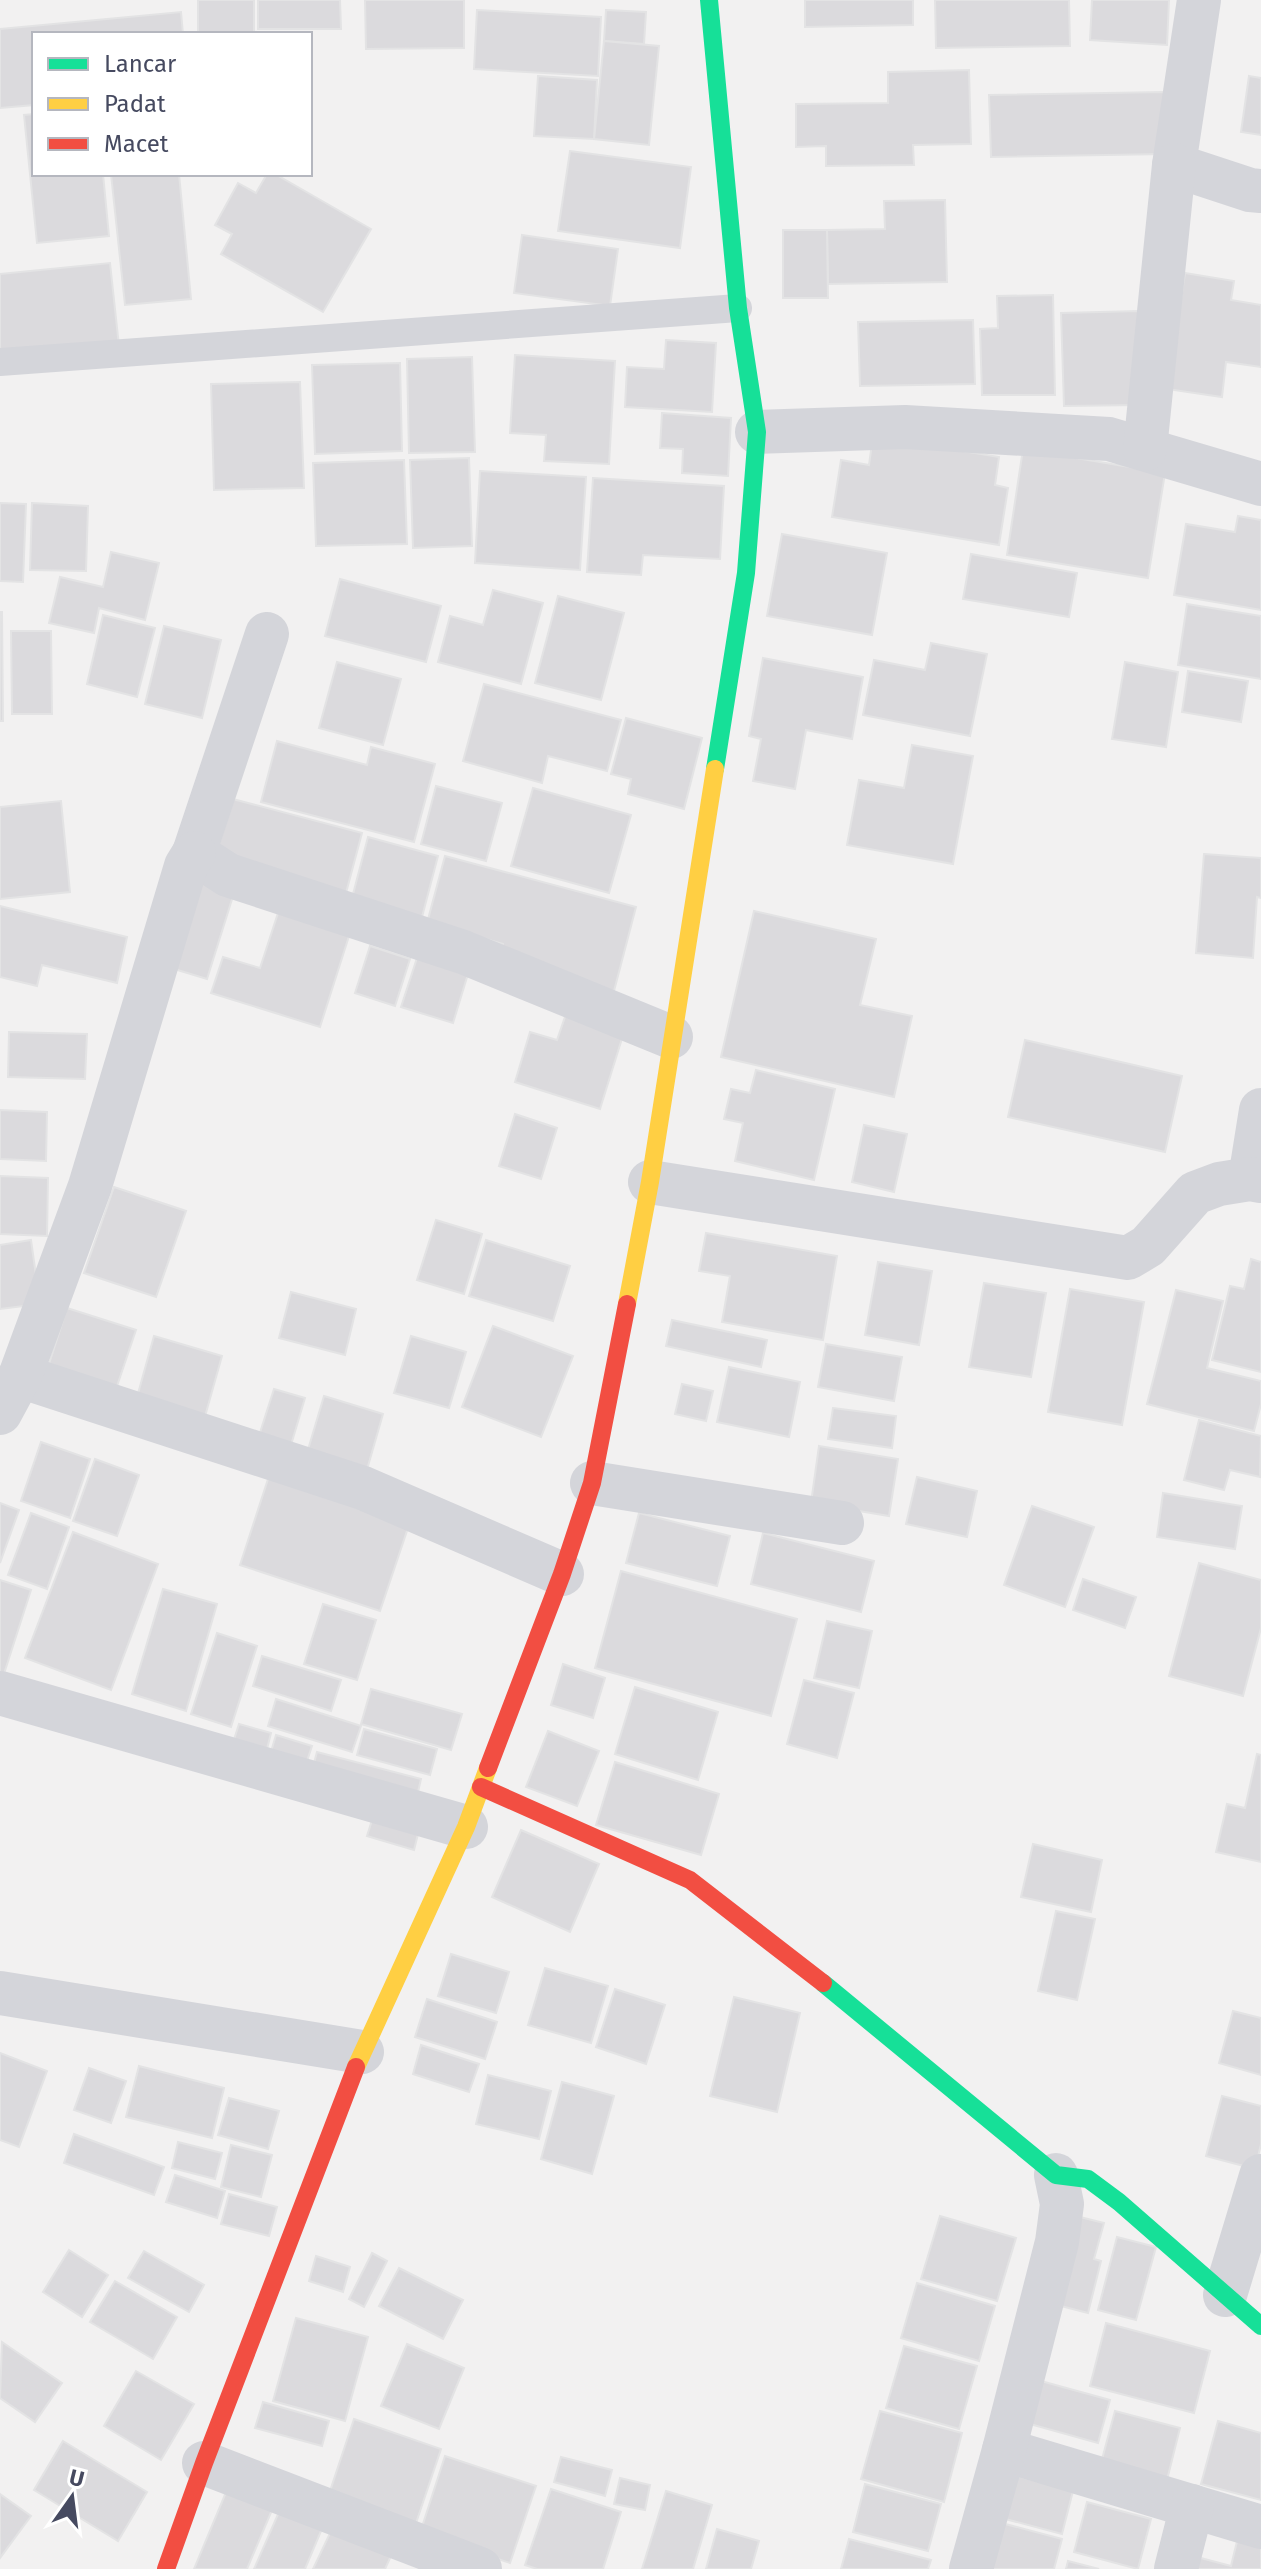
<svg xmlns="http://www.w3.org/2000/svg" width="1261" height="2569" font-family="'Fira Sans',sans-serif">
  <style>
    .building { fill: #dbdadd; stroke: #e3e3e4; stroke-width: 2 }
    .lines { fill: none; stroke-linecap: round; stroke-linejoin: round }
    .lane { stroke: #d4d5da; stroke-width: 28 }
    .street { stroke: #d4d5da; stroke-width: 44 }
    .fast { stroke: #16e098; stroke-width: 18 }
    .slow { stroke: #ffcf43; stroke-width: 18 }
    .jam { stroke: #f24e42; stroke-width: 18 }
  </style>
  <rect width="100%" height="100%" fill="#f2f1f1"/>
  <g class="building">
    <rect x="198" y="0" width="56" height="34"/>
    <path d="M258 0H340L341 29H258Z"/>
    <path d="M365 0H464V48L366 49Z"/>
    <path d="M805 0H913V25L805 27Z"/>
    <path d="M935 0H1069L1070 46 936 48Z"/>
    <path d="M1092 0H1169L1167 45 1090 40Z"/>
    <path d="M477 10 601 17 598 76 474 69Z"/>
    <path d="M606 10 646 12 644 44 604 41Z"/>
    <path d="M181 12 183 34H34V105L0 108V29Z"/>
    <path d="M604 41 659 46 649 145 594 139Z"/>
    <path d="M969 70 971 144 913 145 914 165 826 166V146L796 147V104L888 103V72Z"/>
    <path d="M538 76 597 80 594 139 534 136Z"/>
    <path d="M1249 76 1261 78V135L1241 132Z"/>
    <path d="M1164 92 1165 154 991 157 989 95Z"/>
    <path d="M34 114V174H103L109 236 37 243 24 115Z"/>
    <path d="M570 151 691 167 680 248 558 231Z"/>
    <path d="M111 174H179L191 299 125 305Z"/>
    <path d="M267 174H275L371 229 323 312 221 254 232 234 215 225 238 183 256 193Z"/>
    <path d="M945 200 947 282 828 284 827 230 885 229 884 201Z"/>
    <path d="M783 230H827L828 298H783Z"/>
    <path d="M522 235 618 249 610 306 514 293Z"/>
    <path d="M110 263 119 346 0 357V274Z"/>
    <path d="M1185 273 1234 281 1231 300 1261 305V367L1226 362 1222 397 1167 389Z"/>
    <path d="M1053 295 1055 395H982L980 329 998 328 997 296Z"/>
    <path d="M1138 311 1139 405 1064 406 1061 313Z"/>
    <path d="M973 320 975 384 860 386 858 322Z"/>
    <path d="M666 340 716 343 712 412 625 407 627 367 664 369Z"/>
    <path d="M515 355 615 361 609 464 544 461 546 435 510 433Z"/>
    <path d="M472 357 475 452 409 453 407 359Z"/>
    <path d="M400 363 402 451 315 454 312 365Z"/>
    <path d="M300 382 304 488 214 490 211 384Z"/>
    <path d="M662 413 731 418 728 476 682 473 683 449 660 448Z"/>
    <path d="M873 436 999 457 995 485 1008 488 999 545 832 517 841 460 869 465Z"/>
    <path d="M1023 449 1165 473 1148 578 1007 555Z"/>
    <path d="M469 458 472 546 413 548 410 460Z"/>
    <path d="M404 460 407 544 316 546 313 463Z"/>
    <path d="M480 471 586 477 580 570 475 563Z"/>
    <path d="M593 478 724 486 720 559 643 555 641 575 587 572Z"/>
    <path d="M0 503 26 504 23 582 0 581Z"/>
    <path d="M32 503 88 506 86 571 30 570Z"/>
    <path d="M1238 516 1261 520V610L1174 595 1186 524 1235 532Z"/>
    <path d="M782 534 887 553 872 635 767 616Z"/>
    <path d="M111 552 159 563 145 620 99 608 94 633 49 623 60 577 103 587Z"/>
    <path d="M971 554 1077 573 1069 617 963 599Z"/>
    <path d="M340 579 441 606 426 662 325 636Z"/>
    <path d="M493 590 543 603 521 684 438 662 450 616 483 625Z"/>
    <path d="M558 596 624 613 601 700 535 683Z"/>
    <path d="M1187 604 1261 616V679L1178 665Z"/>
    <path d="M0 612H2L3 721H0Z"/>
    <path d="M103 615 155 628 137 697 87 684Z"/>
    <path d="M164 626 221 640 202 718 145 704Z"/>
    <path d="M11 631H51L52 714H12Z"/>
    <path d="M931 643 987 654 970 736 863 715 874 660 925 670Z"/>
    <path d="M763 658 863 677 852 739 806 730 795 789 753 781 761 739 749 736Z"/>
    <path d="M337 662 401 679 383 745 319 728Z"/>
    <path d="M1125 662 1178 672 1166 747 1112 739Z"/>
    <path d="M1188 671 1248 681 1241 722 1182 712Z"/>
    <path d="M484 684 621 720 607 771 548 756 542 783 463 761Z"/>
    <path d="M626 718 702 738 684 809 628 794 631 779 611 774Z"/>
    <path d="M277 741 367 765 371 747 435 764 414 842 261 802Z"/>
    <path d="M912 745 973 756 953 864 847 845 859 780 904 788Z"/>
    <path d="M436 786 502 803 486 861 421 844Z"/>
    <path d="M533 788 631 815 609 893 511 866Z"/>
    <path d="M229 798 362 833 346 893 212 858Z"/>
    <path d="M61 801 70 892 0 899V807Z"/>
    <path d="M368 837 438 856 422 917 352 898Z"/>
    <path d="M1204 854 1261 858V898L1257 897 1253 958 1196 953Z"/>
    <path d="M445 856 636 907 614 991 499 961 503 944 475 936 423 938Z"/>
    <path d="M199 882 234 893 207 979 171 968Z"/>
    <path d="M0 906 127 937 117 983 42 965 37 986 0 977Z"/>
    <path d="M279 910 350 933 320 1027 211 993 223 957 260 968Z"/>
    <path d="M754 911 876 939 860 1005 912 1016 894 1097 721 1057Z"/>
    <path d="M370 946 410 959 395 1006 355 993Z"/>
    <path d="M417 958 468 974 453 1023 401 1007Z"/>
    <path d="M567 1011 625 1029 600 1109 515 1082 530 1032 557 1040Z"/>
    <path d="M9 1032 87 1034 85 1079 8 1077Z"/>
    <path d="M1025 1040 1182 1076 1165 1152 1008 1117Z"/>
    <path d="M756 1070 835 1089 814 1180 735 1161 743 1123 724 1119 731 1089 750 1093Z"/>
    <path d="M0 1110 47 1112 46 1161 0 1159Z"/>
    <path d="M515 1114 557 1128 541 1179 499 1166Z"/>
    <path d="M864 1125 907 1134 894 1192 852 1182Z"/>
    <path d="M0 1176 48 1178 47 1236 0 1234Z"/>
    <path d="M114 1187 186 1211 156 1297 84 1273Z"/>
    <path d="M436 1220 482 1234 464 1294 417 1280Z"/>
    <path d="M706 1233 837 1256 823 1340 722 1322 730 1276 699 1271Z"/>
    <path d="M31 1240 40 1304 0 1309V1245Z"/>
    <path d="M486 1240 570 1266 553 1321 469 1296Z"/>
    <path d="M1251 1259 1261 1262V1372L1212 1360 1230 1286 1244 1289Z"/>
    <path d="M878 1262 932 1271 919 1345 865 1335Z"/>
    <path d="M984 1283 1046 1293 1031 1377 969 1367Z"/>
    <path d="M1070 1289 1144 1302 1122 1425 1048 1412Z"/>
    <path d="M1176 1290 1223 1301 1207 1368 1261 1381V1404L1254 1431 1147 1404Z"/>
    <path d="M291 1292 356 1309 345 1355 279 1338Z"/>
    <path d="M67 1308 136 1330 116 1389 48 1367Z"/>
    <path d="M672 1320 767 1340 761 1367 666 1346Z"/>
    <path d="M493 1326 573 1356 541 1437 462 1407Z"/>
    <path d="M154 1336 222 1356 202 1427 134 1408Z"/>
    <path d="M411 1336 466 1352 449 1408 394 1393Z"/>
    <path d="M826 1344 902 1357 894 1401 818 1387Z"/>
    <path d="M729 1367 800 1382 789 1437 717 1422Z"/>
    <path d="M682 1384 713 1391 706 1421 675 1414Z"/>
    <path d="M274 1389 305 1398 288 1455 256 1445Z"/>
    <path d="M324 1396 383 1414 364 1480 304 1463Z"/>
    <path d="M833 1408 896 1416 892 1448 828 1439Z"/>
    <path d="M1199 1420 1261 1436 1260 1477 1230 1470 1224 1490 1184 1480Z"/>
    <path d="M41 1442 90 1459 70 1518 21 1501Z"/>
    <path d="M819 1446 898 1459 889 1516 811 1503Z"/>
    <path d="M95 1459 139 1475 117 1536 73 1521Z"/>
    <path d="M270 1473 411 1519 380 1611 240 1565Z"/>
    <path d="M917 1477 977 1491 967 1537 906 1524Z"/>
    <path d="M1163 1493 1242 1506 1235 1549 1157 1537Z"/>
    <path d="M0 1503 19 1510 0 1563Z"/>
    <path d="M1032 1506 1094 1527 1065 1607 1004 1585Z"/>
    <path d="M31 1513 69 1527 47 1589 8 1575Z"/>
    <path d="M639 1513 730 1536 717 1586 626 1563Z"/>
    <path d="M73 1532 158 1564 111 1690 25 1658Z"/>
    <path d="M763 1533 874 1561 861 1612 751 1584Z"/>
    <path d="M1199 1563 1261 1580V1628L1243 1696 1169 1676Z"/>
    <path d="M621 1571 797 1619 771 1716 595 1668Z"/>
    <path d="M1083 1579 1136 1597 1125 1628 1073 1610Z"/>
    <path d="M0 1580 31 1590 2 1680H0Z"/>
    <path d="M163 1589 217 1604 186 1711 132 1694Z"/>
    <path d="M323 1604 376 1620 357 1680 304 1664Z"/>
    <path d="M827 1621 872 1631 859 1688 814 1678Z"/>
    <path d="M217 1633 257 1646 231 1727 191 1714Z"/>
    <path d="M262 1656 341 1680 331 1711 253 1686Z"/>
    <path d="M563 1664 605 1678 593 1718 551 1705Z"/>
    <path d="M804 1680 854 1693 837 1758 787 1744Z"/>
    <path d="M635 1687 718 1712 698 1780 615 1754Z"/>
    <path d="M371 1689 462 1714 451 1750 361 1724Z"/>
    <path d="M276 1699 361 1726 352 1752 268 1726Z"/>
    <path d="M239 1724 271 1733 263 1765 229 1755Z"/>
    <path d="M364 1729 437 1749 430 1775 357 1755Z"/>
    <path d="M548 1731 599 1751 577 1806 526 1787Z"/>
    <path d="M276 1735 312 1746 302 1776 267 1765Z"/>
    <path d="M317 1752 421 1779 415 1805 310 1778Z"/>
    <path d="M1257 1754 1261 1755V1862L1216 1852 1227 1804 1245 1808Z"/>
    <path d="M615 1762 719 1794 701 1855 596 1825Z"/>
    <path d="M373 1817 419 1830 414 1850 367 1836Z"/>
    <path d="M521 1830 599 1864 570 1932 492 1897Z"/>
    <path d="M1033 1844 1102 1860 1091 1912 1021 1897Z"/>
    <path d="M1056 1911 1095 1919 1077 2000 1038 1991Z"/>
    <path d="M451 1954 509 1972 496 2013 438 1996Z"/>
    <path d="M545 1968 608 1986 591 2043 528 2025Z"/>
    <path d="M615 1989 665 2005 646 2064 596 2047Z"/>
    <path d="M734 1997 800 2013 777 2112 710 2096Z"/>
    <path d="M427 1999 497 2022 485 2059 415 2037Z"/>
    <path d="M1233 2011 1261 2018V2075L1219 2063Z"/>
    <path d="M421 2045 479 2064 469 2092 413 2074Z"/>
    <path d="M0 2053 47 2071 19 2147 0 2140Z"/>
    <path d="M139 2066 224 2088 212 2138 126 2117Z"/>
    <path d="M89 2068 126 2081 111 2123 74 2110Z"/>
    <path d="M488 2075 551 2091 539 2139 476 2124Z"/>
    <path d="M562 2082 614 2096 592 2174 541 2159Z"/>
    <path d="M1222 2096 1261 2106V2144L1255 2169 1206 2156Z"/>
    <path d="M229 2098 279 2111 268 2149 218 2135Z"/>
    <path d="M74 2134 164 2167 154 2195 64 2163Z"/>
    <path d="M178 2142 222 2153 215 2179 172 2168Z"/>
    <path d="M231 2145 272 2155 261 2197 221 2187Z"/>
    <path d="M175 2175 225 2191 217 2218 166 2202Z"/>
    <path d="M229 2194 277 2207 269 2236 221 2224Z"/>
    <path d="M1068 2214 1104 2223 1094 2259 1101 2261 1088 2313 1057 2305Z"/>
    <path d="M940 2216 1016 2238 997 2301 921 2279Z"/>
    <path d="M1117 2237 1156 2247 1136 2320 1098 2310Z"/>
    <path d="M69 2250 108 2275 82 2317 43 2292Z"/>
    <path d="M144 2251 204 2285 189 2312 128 2278Z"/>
    <path d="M372 2253 387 2261 364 2307 349 2299Z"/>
    <path d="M316 2256 350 2267 343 2292 309 2281Z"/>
    <path d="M399 2268 463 2300 443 2339 379 2306Z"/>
    <path d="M115 2281 177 2317 153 2359 90 2322Z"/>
    <path d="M917 2283 995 2306 979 2361 901 2338Z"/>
    <path d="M296 2318 368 2337 345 2421 273 2401Z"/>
    <path d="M1106 2323 1210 2351 1194 2413 1090 2386Z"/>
    <path d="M2 2342 62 2383 35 2422 0 2398Z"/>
    <path d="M407 2344 464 2368 439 2429 381 2406Z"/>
    <path d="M904 2346 977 2366 959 2429 886 2408Z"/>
    <path d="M136 2371 194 2404 161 2460 104 2426Z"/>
    <path d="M1041 2381 1110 2400 1098 2443 1030 2424Z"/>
    <path d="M263 2402 329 2421 322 2446 255 2428Z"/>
    <path d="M880 2411 962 2433 944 2502 861 2479Z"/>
    <path d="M1115 2411 1180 2428 1167 2480 1101 2463Z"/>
    <path d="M354 2419 441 2449 414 2529 327 2500Z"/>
    <path d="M1218 2421 1261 2433V2500L1201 2484Z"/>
    <path d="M63 2441 147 2492 118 2541 34 2490Z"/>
    <path d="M445 2456 536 2486 510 2563 420 2533Z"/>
    <path d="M561 2457 612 2470 605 2496 554 2482Z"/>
    <path d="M1006 2473 1073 2491 1062 2534 994 2516Z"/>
    <path d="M620 2478 650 2485 645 2510 614 2504Z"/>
    <path d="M865 2484 941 2504 928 2551 853 2532Z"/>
    <path d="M229 2485 275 2503 247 2569H194Z"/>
    <path d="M551 2489 621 2512 603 2569H537L525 2565Z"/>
    <path d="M666 2491 712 2505 693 2569H642Z"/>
    <path d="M0 2494 31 2516 0 2558Z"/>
    <path d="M1087 2502 1151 2519 1138 2569 1074 2552Z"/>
    <path d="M282 2505 324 2524 305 2569H254Z"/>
    <path d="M994 2521 1062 2539 1054 2569H982Z"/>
    <path d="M332 2529 391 2556 385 2569H313Z"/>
    <path d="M717 2529 759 2541 751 2569H706Z"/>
    <path d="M1239 2533 1261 2538V2569H1193L1197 2557 1231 2566Z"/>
    <path d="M849 2539 931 2560 928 2569H841Z"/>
    <path d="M1068 2561 1099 2569H1066Z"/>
  </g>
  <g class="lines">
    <path class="lane" d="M0 362 738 308"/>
    <g class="street">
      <path d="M1199 0 1174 165 1250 190 1261 191"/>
      <path d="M757 432 905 427 1109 439 1261 484"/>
      <path d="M1145 449 1174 165"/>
      <path d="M267 634 194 853 228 875 463 952 671 1037"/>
      <path d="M1250 1179 1261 1110"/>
      <path d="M650 1182 1128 1258 1148 1246 1195 1193 1219 1184 1250 1179 1261 1181"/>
      <path d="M20 1376 363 1488 562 1574"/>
      <path d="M0 1413 20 1376 90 1186 186 866 194 853"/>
      <path d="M592 1483 842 1523"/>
      <path d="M0 1693 466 1827"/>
      <path d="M0 1993 362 2052"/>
      <path d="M1225 2295 1261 2176"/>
      <path d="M1004 2450 1261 2527"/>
      <path d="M204 2463 480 2569"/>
      <path d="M971 2569 1004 2450 1057 2242 1062 2204 1056 2175"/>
      <path d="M1176 2569 1192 2506"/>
    </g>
    <g class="fast">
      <path d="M709 0 738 308 757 432 746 573 715 769"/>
      <path d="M823 1983 1056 2175 1088 2179 1119 2202 1261 2326"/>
    </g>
    <g class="slow">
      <path d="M627 1304 650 1182 715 769"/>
      <path d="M356 2067 466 1827 488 1768"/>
    </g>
    <g class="jam">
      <path d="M488 1768 562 1574 592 1483 627 1304"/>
      <path d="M481 1787 690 1880 823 1983"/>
      <path d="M166 2569 204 2463 356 2067"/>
    </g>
  </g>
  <rect x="32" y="32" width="280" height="144" fill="#ffffff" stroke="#b5b7bf" stroke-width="2"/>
  <rect x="48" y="58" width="40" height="12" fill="#16e098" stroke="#b5b7bf" stroke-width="2"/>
  <text x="104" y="72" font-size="24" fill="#464a60">Lancar</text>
  <rect x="48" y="98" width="40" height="12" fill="#ffcf43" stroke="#b5b7bf" stroke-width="2"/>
  <text x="104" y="112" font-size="24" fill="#464a60">Padat</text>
  <rect x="48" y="138" width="40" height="12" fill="#f24e42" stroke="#b5b7bf" stroke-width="2"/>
  <text x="104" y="152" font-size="24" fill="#464a60">Macet</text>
  <g transform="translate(72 2497) rotate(14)" stroke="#ffffff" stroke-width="6" paint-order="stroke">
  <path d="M0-6L14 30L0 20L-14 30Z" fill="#464a60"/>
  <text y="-12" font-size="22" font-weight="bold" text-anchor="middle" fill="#464a60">U</text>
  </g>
</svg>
